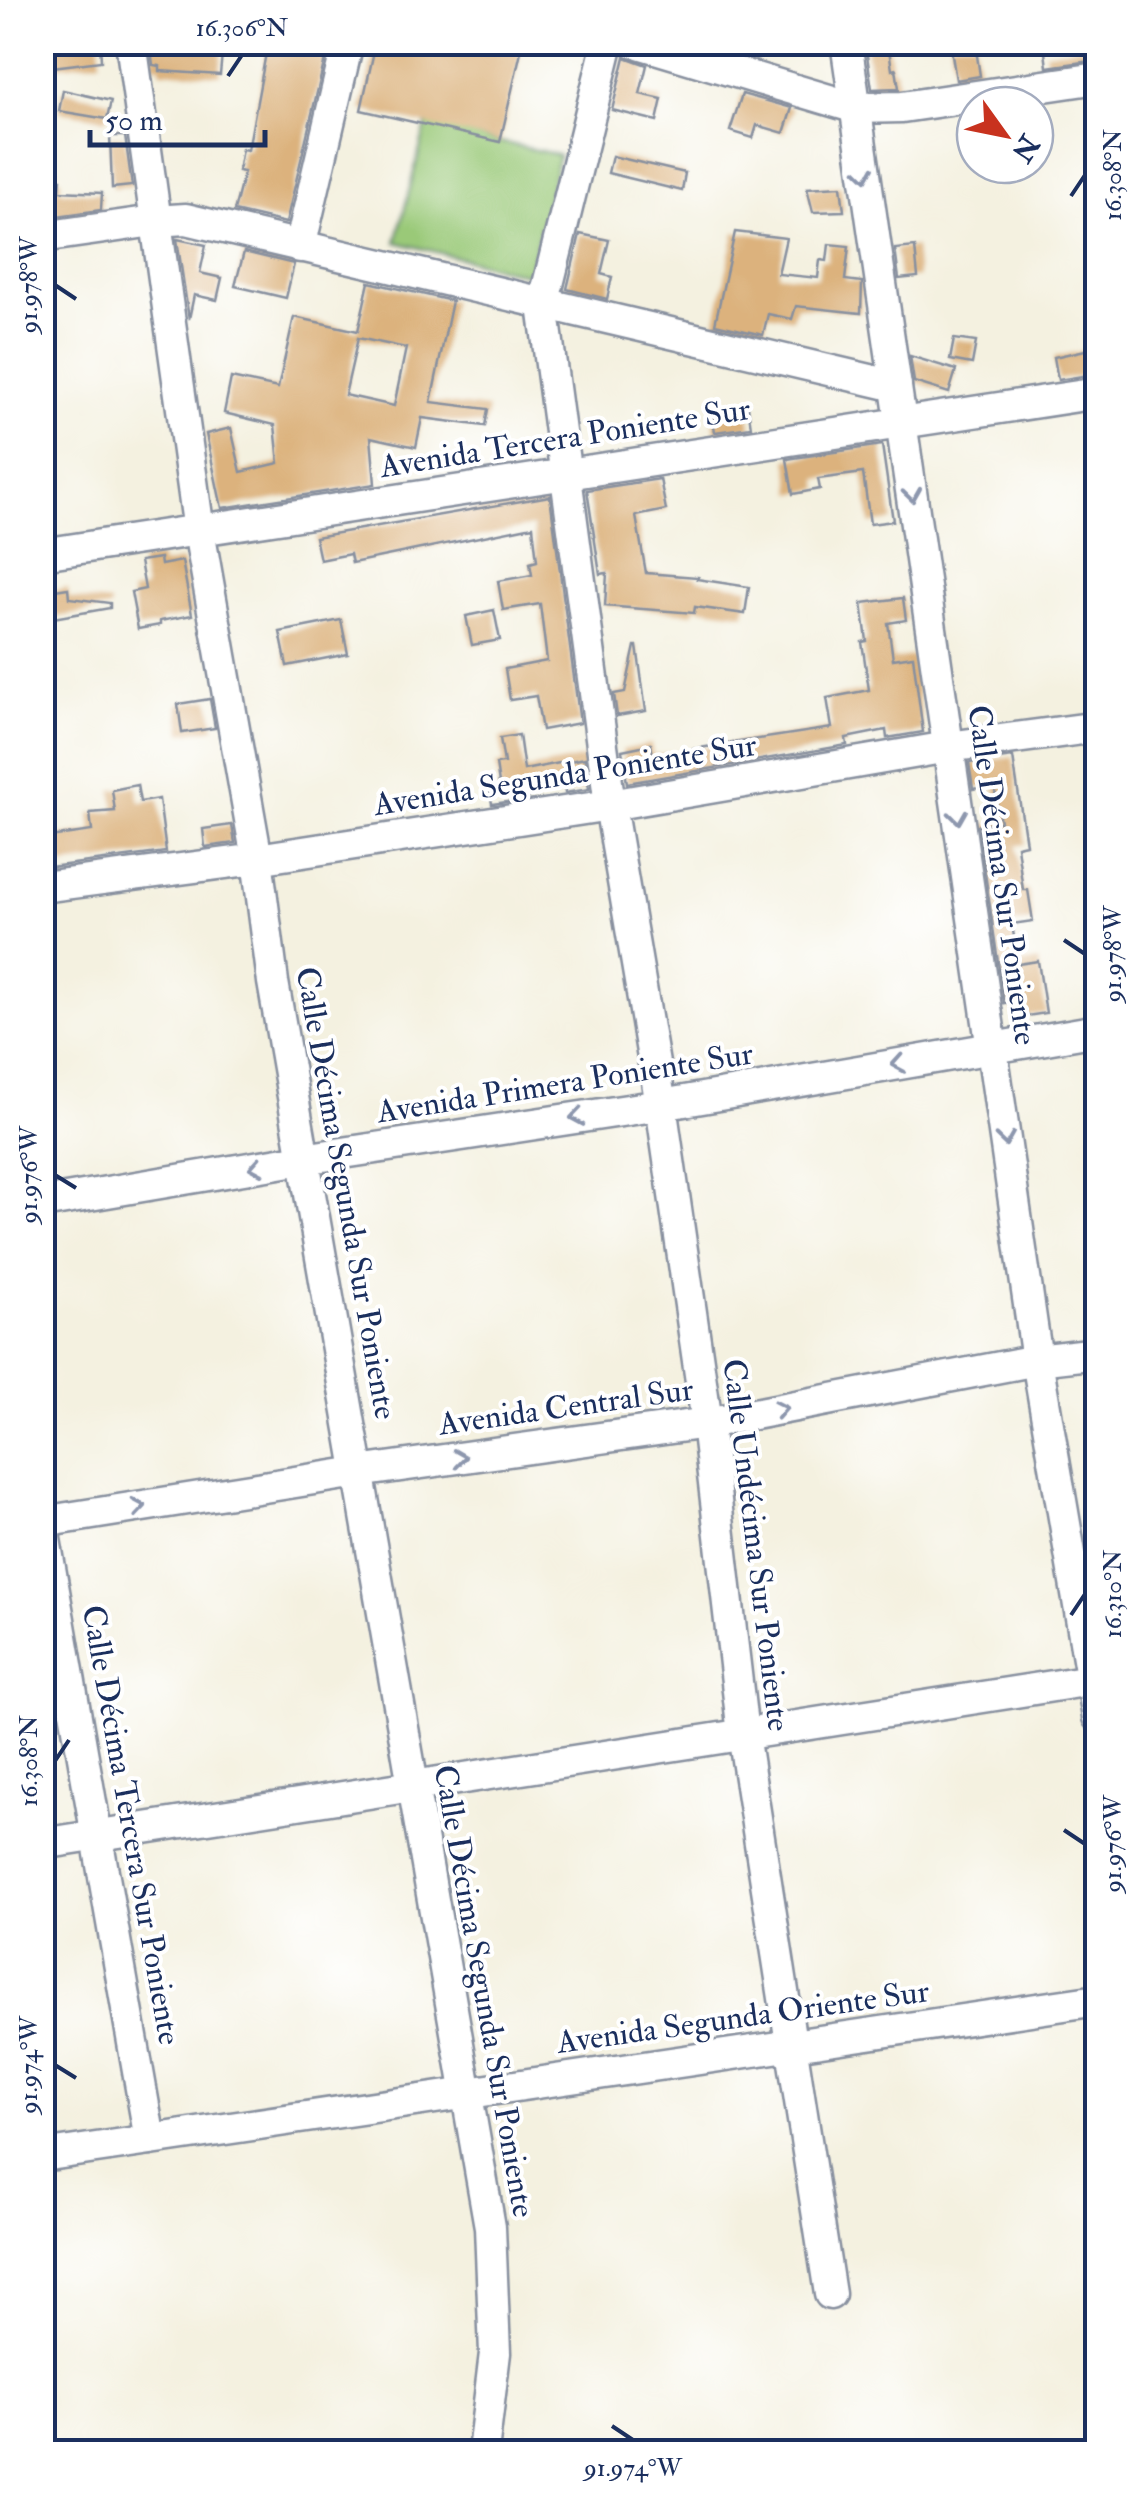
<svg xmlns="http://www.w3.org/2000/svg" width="1140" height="2495" font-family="'IM FELL Double Pica',serif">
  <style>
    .green { fill: #9ac978; stroke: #5a7c6b; stroke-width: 2.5 }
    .building { fill: #dcb27d; fill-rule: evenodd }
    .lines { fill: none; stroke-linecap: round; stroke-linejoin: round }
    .minor-casing { stroke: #88909f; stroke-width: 35 }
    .minor { stroke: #fff; stroke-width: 30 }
    .oneway { stroke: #8d97ae }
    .ticks { fill: none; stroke: #1b2f5e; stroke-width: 4 }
    .labels { text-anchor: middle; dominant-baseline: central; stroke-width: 8; stroke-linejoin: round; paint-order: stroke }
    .street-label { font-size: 32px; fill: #1b2f5e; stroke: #fff }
    .neatline { fill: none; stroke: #1b2f5e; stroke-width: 4 }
    .ticks-label { font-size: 25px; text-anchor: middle; fill: #1b2f5e }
  </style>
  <rect width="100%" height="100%" fill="#fff"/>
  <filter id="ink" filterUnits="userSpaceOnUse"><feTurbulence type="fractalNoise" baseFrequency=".01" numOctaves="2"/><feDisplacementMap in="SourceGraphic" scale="20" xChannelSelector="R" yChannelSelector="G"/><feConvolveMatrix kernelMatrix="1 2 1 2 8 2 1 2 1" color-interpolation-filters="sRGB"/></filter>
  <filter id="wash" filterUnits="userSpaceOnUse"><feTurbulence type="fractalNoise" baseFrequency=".0048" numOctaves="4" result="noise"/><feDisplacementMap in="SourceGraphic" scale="40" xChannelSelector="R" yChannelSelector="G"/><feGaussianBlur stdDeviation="2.25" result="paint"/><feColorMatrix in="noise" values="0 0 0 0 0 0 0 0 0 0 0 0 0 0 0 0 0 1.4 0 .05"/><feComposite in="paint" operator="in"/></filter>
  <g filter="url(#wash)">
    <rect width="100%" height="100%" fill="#f4f1e0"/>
    <path class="green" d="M427 122 500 142 559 155 529 275 396 242Z"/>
    <g id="blocks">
      <g class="building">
        <path d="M67 42H100L101 61 52 67 50 47 67 44Z"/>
        <path d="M150 42H223L220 75 160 71V66L153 65Z"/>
        <path d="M268 42H329L286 223 234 211 244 172 238 171 242 149 248 150Z"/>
        <path d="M376 42H503L522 47 500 142 361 110Z"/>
        <path d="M865 42H888L892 70 896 69 899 88 872 89Z"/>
        <path d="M950 42H975L980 76 956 80Z"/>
        <path d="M1098 44V60L1047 67 1045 52Z"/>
        <path d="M625 57 647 65 640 94 662 99 657 121 612 110Z"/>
        <path d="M63 90 111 101 107 119 59 111Z"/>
        <path d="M742 94 792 108 784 133 757 125 753 138 730 131Z"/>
        <path d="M110 136H125L132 186 112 188Z"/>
        <path d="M612 156 685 173 682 191 608 173Z"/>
        <path d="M57 167V178L61 179 60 191 102 193 101 210 42 218V168Z"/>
        <path d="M841 186 844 211 813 212 807 188Z"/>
        <path d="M735 232 786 238 778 274 818 278 820 260 827 261 829 244 849 246 845 280 862 282 861 313 796 306 792 319 768 314 763 335 715 324Z"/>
        <path d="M580 234 609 240 601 274 612 277 607 299 567 289Z"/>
        <path d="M177 239 206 245 200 273 222 278 217 300 194 295 189 319Z"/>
        <path d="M915 247 918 277 899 279 895 249Z"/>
        <path d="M244 252 294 264 286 298 235 286Z"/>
        <path d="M369 282 452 301 431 402 488 409 485 426 422 418 416 447 371 437 375 484 222 508 206 434 231 428 241 472 279 463 275 425 224 413 231 378 278 388 294 317 358 331ZM358 338 406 348 394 406 345 395Z"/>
        <path d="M954 339 976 342 972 364 950 360Z"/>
        <path d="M1090 349 1095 374 1058 380 1054 357Z"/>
        <path d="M910 356 956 370 949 393 914 382Z"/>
        <path d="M748 406 751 427 715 432 712 413Z"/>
        <path d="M882 445 893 521 870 524 863 473 818 479 820 489 793 494 787 459Z"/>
        <path d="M660 479 666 510 636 516 646 573 698 577 697 579 749 587 745 614 695 607 694 613 605 606 607 573 600 574 587 490Z"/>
        <path d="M550 496 580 723 542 730 536 696 510 700 505 669 547 661 540 604 503 610 498 581 532 575 530 563 537 561 533 526 352 563 350 554 320 560 315 537Z"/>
        <path d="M160 558 161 565 182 561 192 615 160 621V625L138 629 131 592 145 589 140 561Z"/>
        <path d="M68 588 69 598 110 603V608L42 620V592Z"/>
        <path d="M903 598 906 620 888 623 893 659 913 656 923 732 887 738 886 730 846 738 847 745 627 783 622 750 651 744 653 755 832 728 827 698 869 690 862 642 867 641 862 603Z"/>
        <path d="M494 610 500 640 472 645 466 616Z"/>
        <path d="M341 620 348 654 287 666 280 632Z"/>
        <path d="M635 646H637L646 711 617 716 614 694 625 692Z"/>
        <path d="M210 699 215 728 182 733 178 704Z"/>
        <path d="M519 735 524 770 585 758 589 789 565 793 564 786 527 794 528 799 492 804 490 792 500 790 496 764 504 763 500 738Z"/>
        <path d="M1013 757 1026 844 1017 846 1023 890H1028L1033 921 1012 924 1018 964 1038 961 1046 1013 1014 1018 1012 1002 1004 1003 978 825 1000 822 994 785 973 789 969 763Z"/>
        <path d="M137 785 140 802 159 799 166 852 42 868V838L92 831 90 813 115 811 112 790Z"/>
        <path d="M232 825 235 843 205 847 203 829Z"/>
      </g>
    </g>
  </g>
  <g filter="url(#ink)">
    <use href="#blocks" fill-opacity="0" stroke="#88909f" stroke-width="2.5"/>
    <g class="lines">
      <defs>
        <g id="minor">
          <path d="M131 42 199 531 257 859 273 982 490 2227 495 2353 483 2452"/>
          <path d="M608 42 543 305 610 805 661 1105 707 1423 743 1734 830 2294"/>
          <path d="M635 42 856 108 902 107 1098 78"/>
          <path d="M846 42 1037 1360 1098 1717"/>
          <path d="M42 237 154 221 186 219 896 386"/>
          <path d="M300 247 348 42"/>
          <path d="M42 554 1098 393"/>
          <path d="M42 887 257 859 610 805 948 747 1098 727"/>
          <path d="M42 1203 303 1159 661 1105 1098 1030"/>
          <path d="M42 1522 358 1472 707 1423 1037 1360 1098 1353"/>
          <path d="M42 1522 150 2140"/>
          <path d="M42 1844 1098 1679"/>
          <path d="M42 2156 1098 2000"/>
        </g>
      </defs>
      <use href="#minor" class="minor-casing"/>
      <use href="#minor" class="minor"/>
    </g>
    <defs><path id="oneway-chevron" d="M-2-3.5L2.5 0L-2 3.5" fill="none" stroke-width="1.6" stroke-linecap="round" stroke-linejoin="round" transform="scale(2.5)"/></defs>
    <g class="oneway">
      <use href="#oneway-chevron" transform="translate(865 174) rotate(82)"/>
      <use href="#oneway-chevron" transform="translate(912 495) rotate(82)"/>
      <use href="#oneway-chevron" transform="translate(958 817) rotate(82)"/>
      <use href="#oneway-chevron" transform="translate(898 1064) rotate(170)"/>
      <use href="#oneway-chevron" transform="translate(577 1117) rotate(171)"/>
      <use href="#oneway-chevron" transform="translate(1005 1139) rotate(82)"/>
      <use href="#oneway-chevron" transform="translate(256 1167) rotate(170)"/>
      <use href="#oneway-chevron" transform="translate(781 1409) rotate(-11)"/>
      <use href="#oneway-chevron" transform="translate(460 1458) rotate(-8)"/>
      <use href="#oneway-chevron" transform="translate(139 1507) rotate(-9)"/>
    </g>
  </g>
  <path class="ticks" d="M228 76 242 55M1071 196 1085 175M55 285 76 299M1064 940 1085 954M55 1175 76 1188M1071 1615 1085 1594M55 1761 69 1740M1064 1830 1085 1844M55 2065 76 2078M612 2426 633 2440"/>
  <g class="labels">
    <g class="street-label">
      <text transform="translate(565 438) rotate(-9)">Avenida Tercera Poniente Sur</text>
      <text transform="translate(565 775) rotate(-9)">Avenida Segunda Poniente Sur</text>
      <text transform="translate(1002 875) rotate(82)">Calle Décima Sur Poniente</text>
      <text transform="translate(565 1083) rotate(-9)">Avenida Primera Poniente Sur</text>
      <text transform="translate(346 1193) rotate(80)">Calle Décima Segunda Sur Poniente</text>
      <text transform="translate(566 1407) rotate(-8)">Avenida Central Sur</text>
      <text transform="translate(756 1545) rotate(83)">Calle Undécima Sur Poniente</text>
      <text transform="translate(131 1825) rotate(80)">Calle Décima Tercera Sur Poniente</text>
      <text transform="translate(484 1991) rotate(80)">Calle Décima Segunda Sur Poniente</text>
      <text transform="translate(743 2017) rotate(-8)">Avenida Segunda Oriente Sur</text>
    </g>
  </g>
  <rect width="1140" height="2495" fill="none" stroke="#fff" stroke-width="110"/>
  <g transform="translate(1005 135) rotate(123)"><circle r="48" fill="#ffffff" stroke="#a4acbf" stroke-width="2.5"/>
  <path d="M0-8L18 38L0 25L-18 38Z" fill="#c8321e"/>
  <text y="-15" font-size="28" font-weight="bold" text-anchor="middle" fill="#1b2f5e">N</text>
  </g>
  <path d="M90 130v15h175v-15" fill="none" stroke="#1b2f5e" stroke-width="5"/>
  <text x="105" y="130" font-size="30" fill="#1b2f5e" stroke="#ffffff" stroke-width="8" paint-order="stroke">50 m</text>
  <rect x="55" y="55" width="1030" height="2385" class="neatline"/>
  <g class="ticks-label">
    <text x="242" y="36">16.306°N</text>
    <text transform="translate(1112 175) rotate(-90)" y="9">16.308°N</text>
    <text transform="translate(28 285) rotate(-90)" y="9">91.978°W</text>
    <text transform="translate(1112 954) rotate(-90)" y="9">91.978°W</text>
    <text transform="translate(28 1175) rotate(-90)" y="9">91.976°W</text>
    <text transform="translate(1112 1594) rotate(-90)" y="9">16.310°N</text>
    <text transform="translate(28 1761) rotate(-90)" y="9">16.308°N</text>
    <text transform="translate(1112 1844) rotate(-90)" y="9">91.976°W</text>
    <text transform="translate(28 2065) rotate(-90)" y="9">91.974°W</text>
    <text x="633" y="2476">91.974°W</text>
  </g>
</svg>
